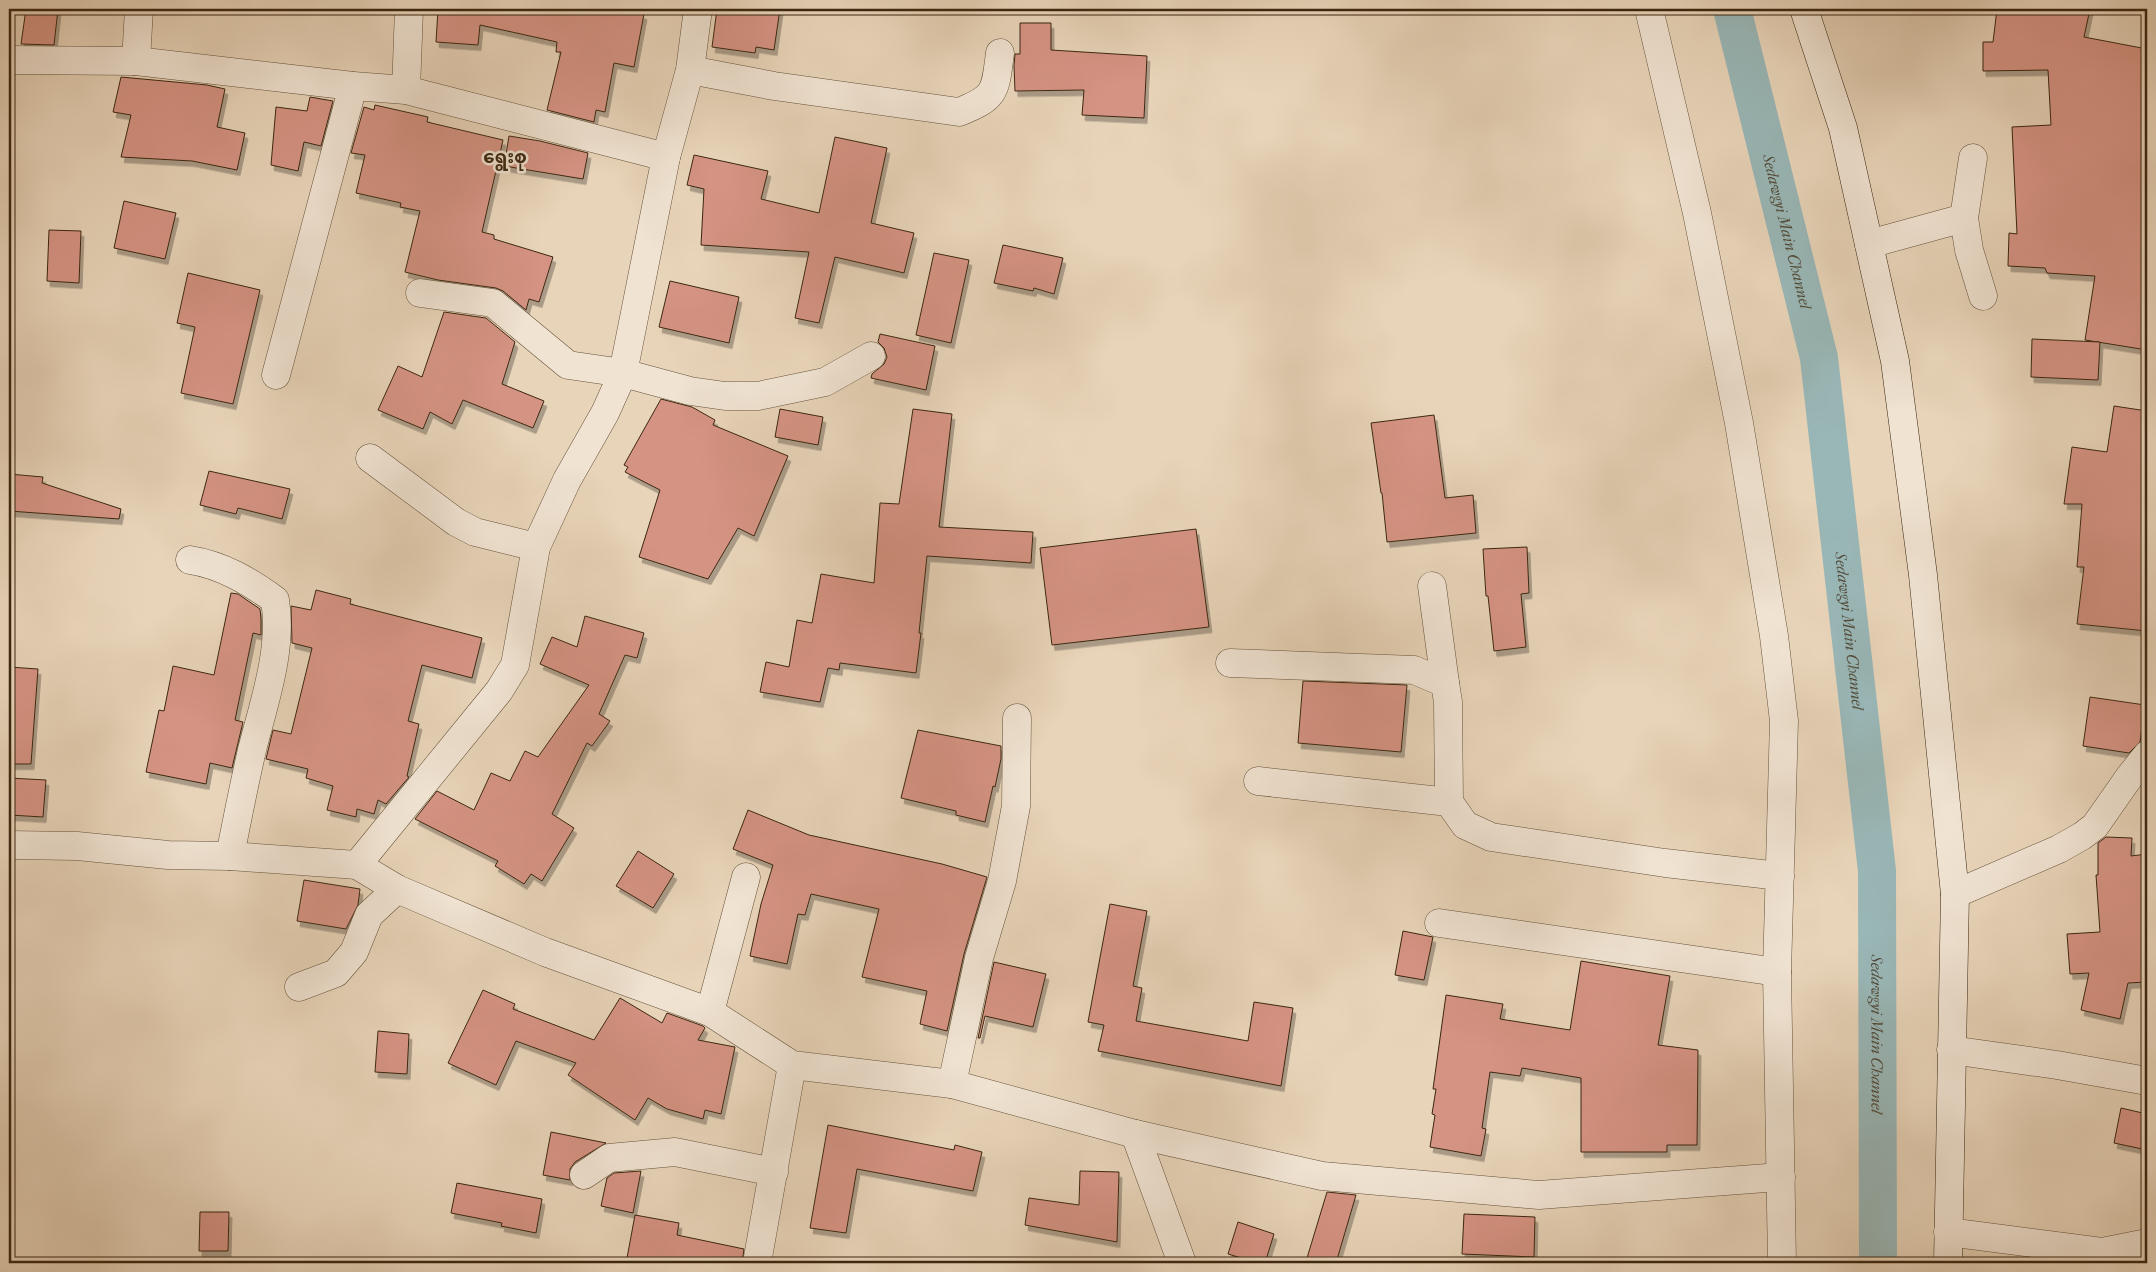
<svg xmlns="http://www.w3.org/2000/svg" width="2156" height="1272" font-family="'IM FELL French Canon','Noto Sans Myanmar',serif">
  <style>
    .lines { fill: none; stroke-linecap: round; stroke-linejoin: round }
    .canal { stroke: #99b7b7; stroke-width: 38 }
    .building { fill: #d59383; stroke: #3b2711; filter: url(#shadow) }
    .street-casing { stroke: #66523b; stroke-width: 29 }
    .secondary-casing { stroke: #3b2711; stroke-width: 29 }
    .street { stroke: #f0e3d2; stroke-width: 28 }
    .secondary { stroke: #f0e3d2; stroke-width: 28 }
    .labels { text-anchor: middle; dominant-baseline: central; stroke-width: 5; stroke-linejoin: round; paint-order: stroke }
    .water-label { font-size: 16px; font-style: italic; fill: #524b3a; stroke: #f0e3d2 }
    .quarter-label { font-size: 18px; font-weight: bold; fill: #3b2711; stroke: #f0e3d2 }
  </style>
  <defs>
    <filter id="shadow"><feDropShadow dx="3" dy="5.5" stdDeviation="0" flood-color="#0004"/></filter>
  </defs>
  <rect width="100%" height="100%" fill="#e8d4b9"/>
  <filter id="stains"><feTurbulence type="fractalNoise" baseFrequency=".004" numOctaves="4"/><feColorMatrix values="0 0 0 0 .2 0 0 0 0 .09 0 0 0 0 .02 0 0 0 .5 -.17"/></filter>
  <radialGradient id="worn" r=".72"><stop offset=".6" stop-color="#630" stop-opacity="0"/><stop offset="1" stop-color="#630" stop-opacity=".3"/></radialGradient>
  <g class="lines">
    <path class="canal" id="s1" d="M1732 9 1819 358 1877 871 1878 1263"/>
  </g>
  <g class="building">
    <path d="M26 9H58L54 45 21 44Z"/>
    <path d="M438 9H619L644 14 634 67 614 63 605 112 596 110 594 122 547 110 561 52H556L557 42 480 25 478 45 436 42Z"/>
    <path d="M717 9H780L774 50 756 47 755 53 712 47Z"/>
    <path d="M1997 9H2090L2084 37 2147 49V350L2085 340 2095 276 2047 273 2045 268 2008 266 2009 233 2017 234 2012 127 2051 125 2048 70 1983 71V42H1993Z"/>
    <path d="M1020 23H1051V50L1147 56 1144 118 1082 115 1084 90 1015 91 1014 66 1015 54H1020Z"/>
    <path d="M121 77 207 85 225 89 217 127 245 133 237 170 192 161 121 157 131 115 113 112Z"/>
    <path d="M310 97 333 101 321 146 304 142 298 171 271 165 276 107 307 111Z"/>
    <path d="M375 105 428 117 427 122 503 140 482 232 494 235V239L553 257 539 302 529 299 526 310 503 291 496 288 438 280 405 272 420 211 400 207 401 203 356 193 365 155 351 153 364 107 374 110Z"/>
    <path d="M509 136 540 141 588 153 583 179 504 166Z"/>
    <path d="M835 137 887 148 871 223 914 233 904 273 835 257 819 323 795 318 809 252 701 245 704 189 687 185 694 155 768 171 761 199 819 213Z"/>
    <path d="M124 201 176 213 165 259 114 248Z"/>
    <path d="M49 230 81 231 79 283 47 281Z"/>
    <path d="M1003 245 1063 258 1054 294 1034 288 1033 291 994 283Z"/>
    <path d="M934 253 969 260 951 343 916 335Z"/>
    <path d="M188 273 260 290 233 404 181 393 195 327 177 323Z"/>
    <path d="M670 281 739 297 729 343 659 327Z"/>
    <path d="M444 312 486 318 515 342 502 384 544 401 533 428 463 400 452 424 430 412 423 429 378 410 398 366 422 377Z"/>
    <path d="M880 334 935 346 926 390 871 378 872 374 884 364 887 357 884 348 878 342Z"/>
    <path d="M2032 339 2100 342 2098 380 2031 377Z"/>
    <path d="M661 399 692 407 715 420 713 425 788 456 754 536 738 528 708 579 639 557 660 490 625 472 628 467 624 465Z"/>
    <path d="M2114 406 2147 411V631L2077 624 2084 567H2077L2082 504H2064L2072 447 2107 452Z"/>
    <path d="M780 409 823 417 818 445 775 437Z"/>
    <path d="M913 409 952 414 939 527 1033 532 1031 563 927 556 919 633H921L916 673 840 663 839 670 828 668 820 702 760 692 766 662 789 667 797 620 812 623 821 574 874 583 880 503 899 504Z"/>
    <path d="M1434 415 1445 498 1473 495 1476 533 1387 542 1382 493H1381L1371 423Z"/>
    <path d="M209 471 290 489 282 519 238 508 236 514 200 505Z"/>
    <path d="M9 474 43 477 42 483 121 509 119 519 9 511Z"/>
    <path d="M1196 529 1209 627 1052 645 1040 548Z"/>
    <path d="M1527 547 1529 593 1521 594 1526 647 1494 651 1488 596H1486L1483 549Z"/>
    <path d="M316 590 351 599 350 604 482 638 472 678 422 665 408 721 419 724 407 776 409 777 386 804 378 800 374 814 357 809 356 817 327 810 333 786 306 778 308 769 266 759 273 730 291 734 312 648 292 643 291 606 311 610Z"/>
    <path d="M231 593 238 594 260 609 261 619V635L253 633 235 720 243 722 232 768 210 763 206 784 146 772 159 710 164 711 173 666 214 675Z"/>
    <path d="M585 616 644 633 637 658 625 655 599 714 610 721 592 746 587 743 552 814 574 828 542 881 531 874 524 884 495 866 498 861 415 819 437 791 474 810 491 773 510 781 525 751 538 757 589 685 540 664 552 637 577 647Z"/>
    <path d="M9 667 38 669 31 764H9Z"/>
    <path d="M1303 681 1407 685 1401 752 1298 743Z"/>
    <path d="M2090 697 2145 705 2140 742 2129 753 2083 746Z"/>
    <path d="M918 730 1001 746V759L995 787 993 786 985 822 956 815V811L901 798Z"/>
    <path d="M9 778 46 780 43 817 9 815Z"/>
    <path d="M748 810 809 835 942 864 987 877 964 954 947 1031 920 1024 927 991 862 977 879 909 811 894 805 915 798 914 787 964 750 956 761 904 773 865 733 849Z"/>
    <path d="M2106 837 2132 838 2131 856 2147 854V982L2128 983 2120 1019 2081 1010 2089 973 2070 974 2067 934 2100 932 2096 875H2098V843Z"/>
    <path d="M638 851 674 874 653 908 616 886Z"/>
    <path d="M304 880 360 889 358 905 346 929 297 921Z"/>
    <path d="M1110 904 1147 911 1133 986 1142 988 1136 1021 1248 1041 1254 1002 1293 1008 1281 1086 1098 1051 1104 1025 1088 1022Z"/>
    <path d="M1403 931 1433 937 1424 980 1395 975Z"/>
    <path d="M1581 961 1670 976 1658 1045 1698 1050 1697 1145H1667V1152H1581V1078L1522 1068 1520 1076 1490 1072 1482 1128 1486 1129 1481 1156 1430 1147 1435 1115 1432 1114 1436 1089H1433L1446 995 1503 1004 1500 1019 1570 1030Z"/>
    <path d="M994 962 1046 974 1033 1027 985 1016 980 1038H978Z"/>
    <path d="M483 990 515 1004 513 1009 594 1040 620 998 662 1023 667 1013 703 1026 705 1028 698 1040 735 1047 721 1114 705 1110 703 1119 667 1109 648 1098 635 1120 568 1075 576 1063 516 1041 496 1085 448 1063Z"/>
    <path d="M378 1031 409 1034 407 1074 375 1072Z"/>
    <path d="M2121 1108 2147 1114V1150L2114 1143Z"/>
    <path d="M828 1125 954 1150 955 1145 982 1152 973 1191 857 1169 846 1233 810 1228Z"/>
    <path d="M551 1132 606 1143 575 1162 570 1169V1180L543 1175Z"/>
    <path d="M641 1171 633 1213 601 1206 607 1178 614 1173Z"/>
    <path d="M1080 1171 1119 1172 1117 1242 1025 1225 1029 1198 1079 1205Z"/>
    <path d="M457 1183 542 1199 536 1233 501 1226 502 1223 451 1213Z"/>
    <path d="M1327 1192 1356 1195 1336 1263H1324L1307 1258Z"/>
    <path d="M200 1212H229L228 1251H199Z"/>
    <path d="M1464 1214 1535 1217 1534 1257 1462 1254Z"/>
    <path d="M635 1215 679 1223 677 1235 744 1249 742 1263H653L627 1258Z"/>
    <path d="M1238 1222 1274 1234 1265 1263H1258L1228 1254Z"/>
  </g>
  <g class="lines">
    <defs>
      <g id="street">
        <path d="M698 9 690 70 666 157 623 373 605 413 567 480 536 547 515 665 499 691 357 865 397 889 545 952 710 1012 792 1065 952 1084 1135 1134 1322 1176 1539 1195 1781 1177"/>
        <path d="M1649 9 1697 213 1739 423 1774 636 1784 721 1777 972 1782 1263"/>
        <path d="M9 60 136 61 353 86 406 90 666 157"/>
        <path d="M136 61 139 9"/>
        <path d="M690 70 774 86 959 112C997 97 995 91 1000 53"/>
        <path d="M406 90 409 9"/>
        <path d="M1964 218 1973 158"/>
        <path d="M1869 244 1964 218 1969 250 1983 296"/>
        <path d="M420 293 493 303 568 365 623 373 690 391 725 396H758L825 382 871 356"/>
        <path d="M276 375 353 86"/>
        <path d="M370 458 456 522 475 532 536 547"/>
        <path d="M190 560C222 565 249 581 275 600 283 650 264 702 252 750 244 785 237 820 230 856"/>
        <path d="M1432 586 1445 683"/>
        <path d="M1230 663 1414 670 1445 683 1448 702 1449 802 1465 825 1491 837 1665 863 1780 876"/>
        <path d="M1258 781 1449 802"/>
        <path d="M9 845 77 846 168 855 230 856 357 865"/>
        <path d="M1955 894 2059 849 2082 836 2095 826 2130 776 2147 755"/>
        <path d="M1439 923 1777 972"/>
        <path d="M299 987 336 973 354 952 369 915 397 889"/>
        <path d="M710 1012 746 877"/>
        <path d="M1951 1050 2057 1065 2147 1081"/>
        <path d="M952 1084 979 958 1002 881 1016 806 1017 718"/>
        <path d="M1135 1134 1182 1263"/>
        <path d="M584 1175 609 1158 675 1152 774 1172"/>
        <path d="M1948 1232 2102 1252 2147 1243"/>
        <path d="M757 1263 792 1065"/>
      </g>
      <path id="secondary" d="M1804 9 1843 128 1895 361 1923 575 1955 894 1948 1263"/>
    </defs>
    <use href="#street" class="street-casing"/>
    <use href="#secondary" class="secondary-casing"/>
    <use href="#street" class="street"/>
    <use href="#secondary" class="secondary"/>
  </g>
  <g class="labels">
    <g class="water-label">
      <text stroke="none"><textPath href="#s1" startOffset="229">Sedawgyi Main Channel</textPath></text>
      <text stroke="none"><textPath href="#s1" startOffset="634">Sedawgyi Main Channel</textPath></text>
      <text stroke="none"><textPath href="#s1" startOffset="1039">Sedawgyi Main Channel</textPath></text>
    </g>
    <g class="quarter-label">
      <text x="505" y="157">ရွေးစု</text>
    </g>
  </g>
  <rect width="2156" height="1272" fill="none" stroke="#e8d4b9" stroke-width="30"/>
  <rect x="10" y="10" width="2136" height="1252" fill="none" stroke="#3b2711" stroke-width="2.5"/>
  <rect x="15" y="15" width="2126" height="1242" fill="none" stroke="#3b2711"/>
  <rect width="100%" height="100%" filter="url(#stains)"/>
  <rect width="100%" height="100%" fill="url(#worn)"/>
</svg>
